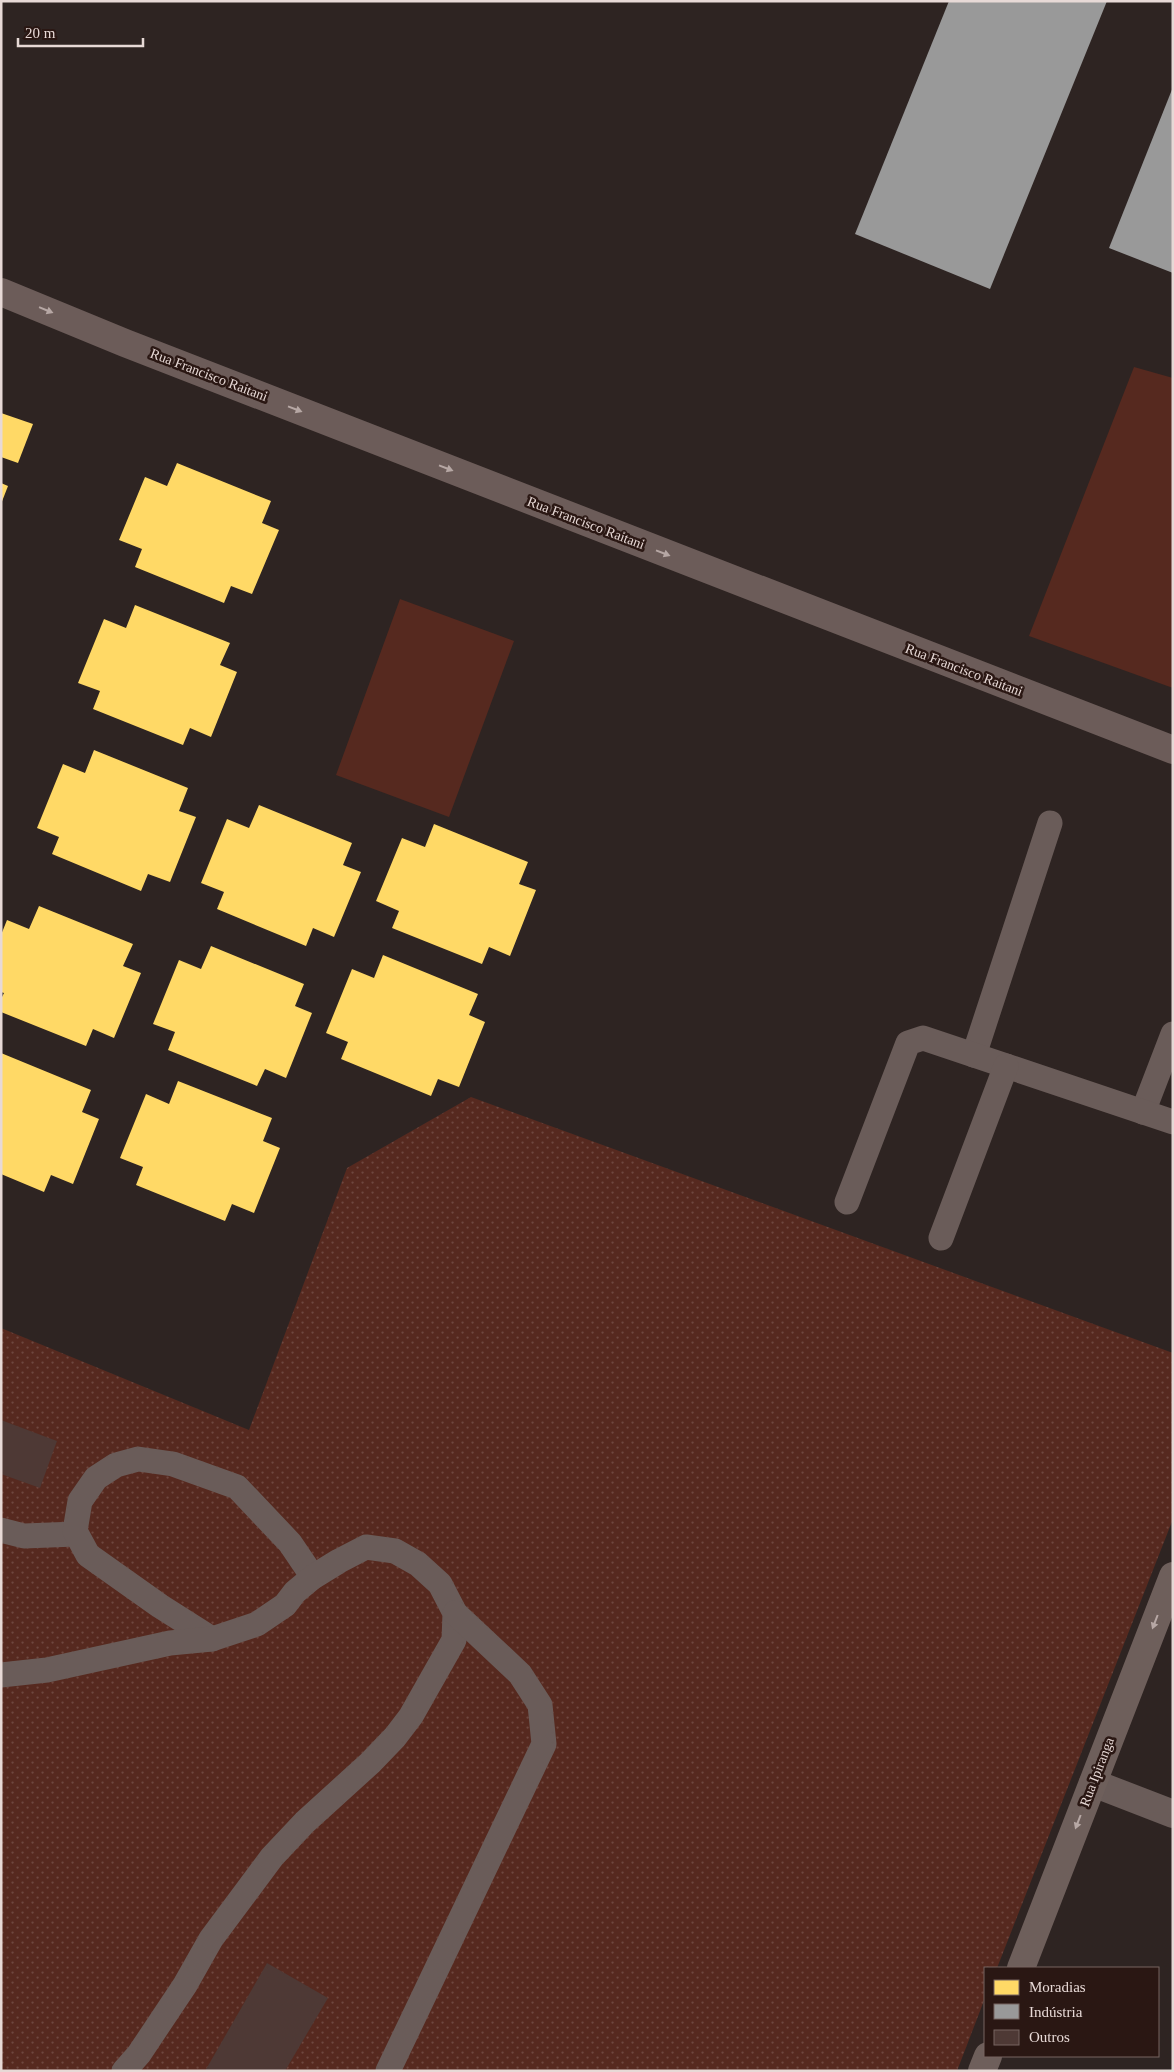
<svg xmlns="http://www.w3.org/2000/svg" width="1174" height="2072" font-family="'Times New Roman',serif">
  <style>
    .grass { fill: #56291f }
    .park { fill: url(#park-dots) }
    .homes { fill: #ffd966 }
    .industry { fill: #999 }
    .building { fill: #4e3935 }
    .lines { fill: none; stroke-linecap: round; stroke-linejoin: round }
    .lane { stroke: #6a5c59; stroke-width: 25 }
    .street { stroke: #6a5c59; stroke-width: 28 }
    .secondary { stroke: #6e5f5b; stroke-width: 28 }
    .primary { stroke: #6c5c59; stroke-width: 28 }
    .oneway { fill: #b6a7a4 }
    .oneway2 { fill: #b7a8a5 }
    .labels { text-anchor: middle; dominant-baseline: central; stroke-width: 5; stroke-linejoin: round; paint-order: stroke }
    .street-label { font-size: 14px; fill: #e7d9d6; stroke: #2a1713 }
  </style>
  <defs>
    <pattern id="park-dots" width="8" height="8" patternUnits="userSpaceOnUse" patternTransform="scale(1.25)"><rect width="8" height="8" fill="#56291f"/><path d="M2 2h.1M6 6h.1" fill="none" stroke="#6e473f" stroke-width="1.8" stroke-linecap="round"/></pattern>
  </defs>
  <rect width="100%" height="100%" fill="#2e2422"/>
  <g class="grass">
    <path d="M1134 367 1173 378V688L1029 636Z"/>
    <path d="M400 599 514 641 449 817 336 775Z"/>
  </g>
  <path class="park" d="M471 1097 1173 1353V1519L997 1968H985V1998L957 2071H1V1328L249 1430 347 1168Z"/>
  <g class="homes">
    <path d="M1 413 33 424 18 463 1 457Z"/>
    <path d="M177 463 271 501 262 523 279 530 252 594 231 586 224 603 135 567 142 549 119 540 145 477 167 486Z"/>
    <path d="M1 483 8 486 1 504Z"/>
    <path d="M135 605 230 643 220 665 237 672 211 737 190 728 183 745 93 709 100 691 78 683 104 619 126 628Z"/>
    <path d="M94 750 188 788 179 811 196 817 170 882 148 874 141 891 52 854 59 837 37 828 63 764 85 773Z"/>
    <path d="M259 805 352 843 343 865 361 872 334 937 313 928 306 946 217 909 224 892 201 883 227 819 249 828Z"/>
    <path d="M434 824 528 862 519 884 536 890 510 956 489 947 482 964 392 928 399 911 376 901 402 838 425 847Z"/>
    <path d="M39 906 133 944 123 966 141 973 114 1038 93 1029 86 1046 1 1012V999L4 993 1 992V935L7 920 29 929Z"/>
    <path d="M211 946 304 984 295 1006 312 1013 286 1078 265 1069 257 1086 168 1050 175 1032 153 1024 179 960 201 969Z"/>
    <path d="M383 955 478 994 469 1015 485 1022 459 1087 438 1079 431 1096 341 1059 348 1042 326 1033 352 969 374 978Z"/>
    <path d="M1 1053 91 1090 82 1112 99 1119 73 1184 51 1175 44 1192 1 1174Z"/>
    <path d="M178 1081 272 1118 263 1141 280 1148 254 1213 232 1204 225 1221 136 1185 143 1167 120 1158 146 1094 169 1104Z"/>
  </g>
  <g class="industry">
    <path d="M949 1H1107L990 289 855 234Z"/>
    <path d="M1173 87V273L1109 248Z"/>
  </g>
  <g class="building">
    <path d="M1 1420 57 1441 40 1488 1 1474Z"/>
    <path d="M267 1963 328 1998 285 2071H205Z"/>
  </g>
  <g class="lines">
    <g class="lane">
      <path d="M974 1055 1050 823"/>
      <path d="M1143 1112 1173 1034"/>
      <path d="M847 1202 908 1043 923 1038 1173 1122"/>
      <path d="M941 1238 1006 1066"/>
      <path d="M1 1530 24 1536 76 1534"/>
      <path d="M212 1639 160 1606 88 1555 75 1531 80 1501 96 1478 116 1465 138 1459 173 1464 237 1487 290 1543 313 1577"/>
      <path d="M1 1675 47 1670 170 1643 212 1639 257 1624 285 1605 295 1592 313 1577 339 1561 366 1547 395 1551 418 1564 440 1584 455 1613 454 1640 411 1716 395 1737 370 1763 305 1822 272 1857 211 1939 185 1985 139 2054 124 2071"/>
      <path d="M388 2071 544 1744 540 1705 520 1674 455 1613"/>
    </g>
    <path class="street" d="M1093 1783 1173 1814"/>
    <g class="secondary">
      <path d="M1021 1968 1173 1576"/>
      <path d="M982 2071 988 2056"/>
    </g>
    <path class="primary" d="M1 292 125 343 1173 750"/>
  </g>
  <defs><path id="oneway-solid" d="M-6-.8H1V-3.2L6.5 0L1 3.2V.8H-6Z" transform="scale(1.25)"/></defs>
  <g class="oneway">
    <use href="#oneway-solid" transform="translate(46 310) rotate(22)"/>
    <use href="#oneway-solid" transform="translate(295 409) rotate(21)"/>
    <use href="#oneway-solid" transform="translate(446 468) rotate(21)"/>
    <use href="#oneway-solid" transform="translate(663 553) rotate(21)"/>
  </g>
  <g class="oneway2">
    <use href="#oneway-solid" transform="translate(1155 1622) rotate(111)"/>
    <use href="#oneway-solid" transform="translate(1078 1822) rotate(111)"/>
  </g>
  <g class="labels">
    <g class="street-label">
      <text transform="translate(209 375) rotate(21)">Rua Francisco Raitani</text>
      <text transform="translate(586 523) rotate(21)">Rua Francisco Raitani</text>
      <text transform="translate(964 670) rotate(21)">Rua Francisco Raitani</text>
      <text transform="translate(1097 1772) rotate(-69)">Rua Ipiranga</text>
    </g>
  </g>
  <rect width="1174" height="2072" fill="none" stroke="#e7d9d6" stroke-width="5"/>
  <rect x="984" y="1967" width="175" height="90" fill="#2a1713" stroke="#766561"/>
  <rect x="994" y="1980" width="25" height="15" fill="#ffd966" stroke="#766561"/>
  <text x="1029" y="1992" font-size="15" fill="#e7d9d6">Moradias</text>
  <rect x="994" y="2004" width="25" height="15" fill="#999999" stroke="#766561"/>
  <text x="1029" y="2017" font-size="15" fill="#e7d9d6">Indústria</text>
  <rect x="994" y="2030" width="25" height="15" fill="#4e3935" stroke="#766561"/>
  <text x="1029" y="2042" font-size="15" fill="#e7d9d6">Outros</text>
  <path d="M18 38v8h125v-8" fill="none" stroke="#e7d9d6" stroke-width="2.5"/>
  <text x="25" y="38" font-size="15" fill="#e7d9d6" stroke="#2a1713" stroke-width="4" paint-order="stroke">20 m</text>
</svg>
